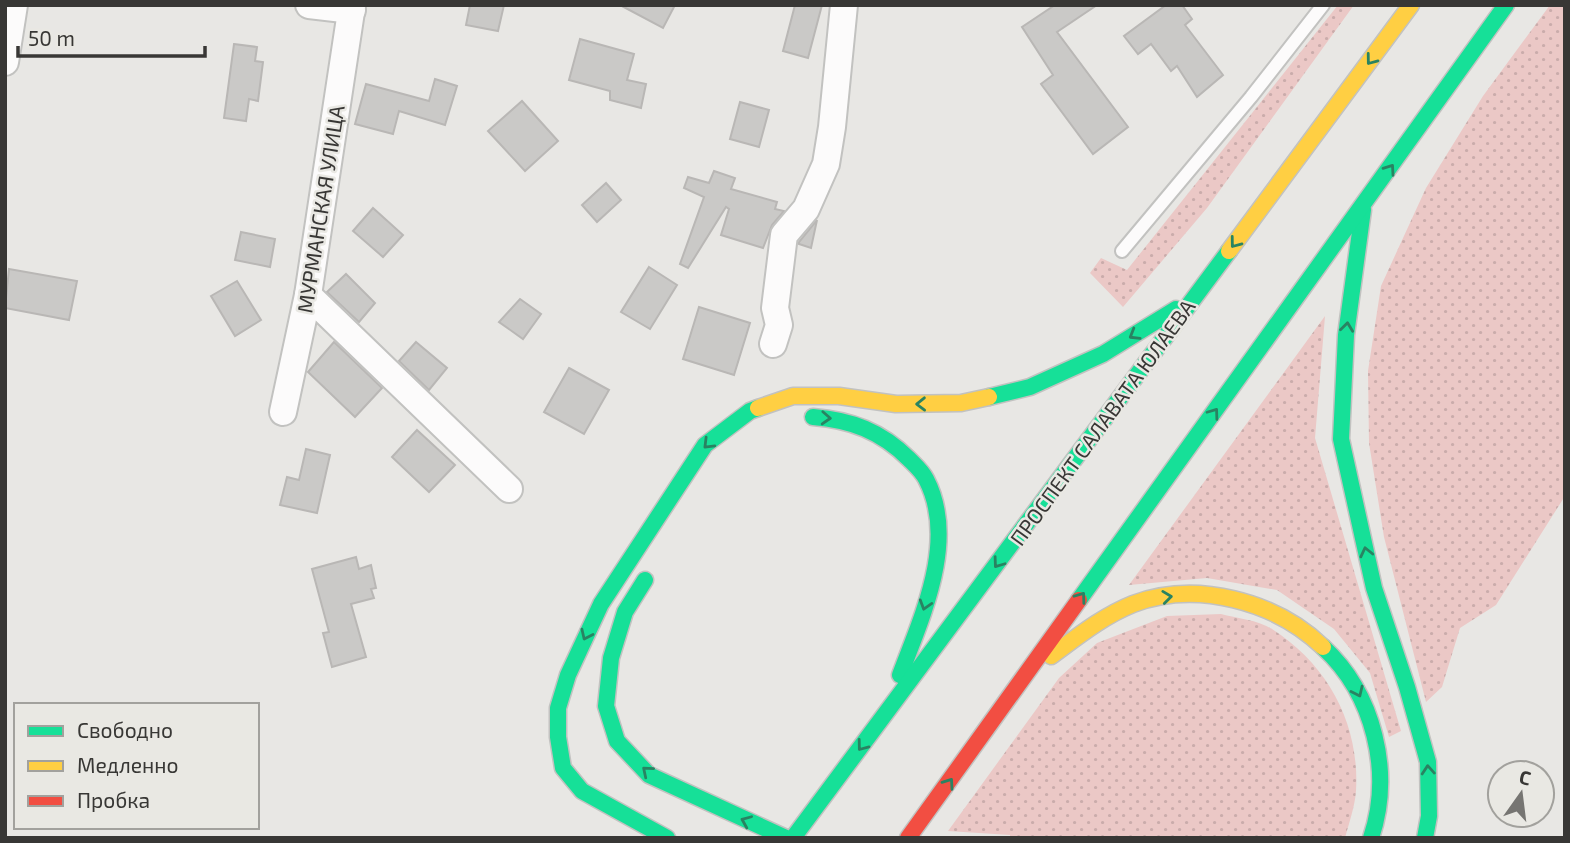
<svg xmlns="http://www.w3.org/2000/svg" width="1570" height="843" font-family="'Exo 2',sans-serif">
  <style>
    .grass { fill: url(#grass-dots) }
    .building { fill: #cac9c7; stroke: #b9b7b5; stroke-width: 2 }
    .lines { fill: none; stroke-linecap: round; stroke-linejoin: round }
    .lane-casing { stroke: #c2c2c0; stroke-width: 16 }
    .street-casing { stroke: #c2c2c0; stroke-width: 30 }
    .fast-casing { stroke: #c2c2c0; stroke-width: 19 }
    .slow-casing { stroke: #c2c2c0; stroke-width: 19 }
    .jam-casing { stroke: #c2c2c0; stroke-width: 19 }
    .lane { stroke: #fcfbfb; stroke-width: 12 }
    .street { stroke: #fcfbfb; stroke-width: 26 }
    .fast { stroke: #16e098; stroke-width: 16 }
    .slow { stroke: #ffcf43; stroke-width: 16 }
    .jam { stroke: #f24e42; stroke-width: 16 }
    .oneway { stroke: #298362 }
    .labels { text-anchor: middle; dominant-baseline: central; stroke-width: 5; stroke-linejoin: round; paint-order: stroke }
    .street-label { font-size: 21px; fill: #383735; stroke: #e9e8e3 }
  </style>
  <defs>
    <pattern id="grass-dots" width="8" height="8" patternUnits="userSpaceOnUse" patternTransform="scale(1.75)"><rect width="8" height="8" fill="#ebc8c6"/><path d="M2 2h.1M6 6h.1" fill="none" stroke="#caacab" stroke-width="1.8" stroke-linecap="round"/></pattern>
  </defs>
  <rect width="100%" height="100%" fill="#e8e7e4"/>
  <g class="grass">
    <path d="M1338 5H1354L1207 208 1123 307 1090 273 1101 258 1127 270Z"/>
    <path d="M1550 5H1565V496L1496 605 1460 628 1442 687 1426 702 1384 537 1369 443 1368 371 1381 286 1426 188 1483 96Z"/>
    <path d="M1325 316 1315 438 1401 731 1389 737 1370 673 1334 629 1277 590 1207 578 1129 585Z"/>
    <path d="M1221 614C1236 618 1258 620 1272 629 1328 665 1360 724 1356 791 1355 806 1349 823 1345 838H1010V835L948 831 1059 678 1097 643 1167 616Z"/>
  </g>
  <g class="building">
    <path d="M470 5H504L498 31 466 25Z"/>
    <path d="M620 5H675L663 28Z"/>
    <path d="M795 5H822L808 58 783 51Z"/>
    <path d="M1055 5H1097L1057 32 1128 127 1093 154 1041 84 1053 75 1022 27Z"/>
    <path d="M1166 5H1182L1192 19 1185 25 1223 75 1197 97 1177 66 1171 71 1151 44 1138 54 1124 36Z"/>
    <path d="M580 39 634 54 627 80 646 84 641 108 610 100V91L569 80Z"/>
    <path d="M234 44 257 47 255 61 263 62 258 101 249 99 246 121 224 118Z"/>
    <path d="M435 79 457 86 445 125 399 111 393 134 355 124 366 84 429 101Z"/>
    <path d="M522 101 558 141 525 171 488 131Z"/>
    <path d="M740 102 769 110 759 147 730 139Z"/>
    <path d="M714 171 735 178 731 189 777 202 775 209 784 211 772 225 763 248 721 235 729 209 726 207 688 268 680 264 704 197 684 188 688 177 709 183Z"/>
    <path d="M606 183 621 200 597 222 582 205Z"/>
    <path d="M373 208 403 235 383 257 353 231Z"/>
    <path d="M817 220 811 248 799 244V242Z"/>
    <path d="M241 232 275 239 270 267 235 260Z"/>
    <path d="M649 267 677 285 650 329 621 312Z"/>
    <path d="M9 269 77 281 69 320 5 308Z"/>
    <path d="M346 274 375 303 359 322 327 292Z"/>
    <path d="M237 281 261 320 235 336 211 296Z"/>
    <path d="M520 299 541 314 523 339 499 322Z"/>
    <path d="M699 307 750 323 734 375 683 359Z"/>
    <path d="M334 342 382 388 355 417 308 372Z"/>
    <path d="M416 342 447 368 429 390 399 361Z"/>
    <path d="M569 368 609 390 584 434 544 412Z"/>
    <path d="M417 430 455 465 429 492 392 457Z"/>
    <path d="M306 449 330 455 317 513 280 505 287 477 299 480Z"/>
    <path d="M356 557 359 569 371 565 376 588 371 589 374 598 351 604 366 657 332 667 323 633 329 632 312 569Z"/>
  </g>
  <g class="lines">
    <defs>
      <path id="lane" d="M1122 251 1251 97 1323 5"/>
      <g id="street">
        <path d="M309 5 352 10"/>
        <path d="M5 62 14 5"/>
        <path d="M308 295 509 489"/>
        <path d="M773 344 779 325 775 308 784 235 806 209 826 164 832 127 844 5"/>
        <path d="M283 412 308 295 352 5"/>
      </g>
      <g id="fast">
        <path d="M1363 210 1346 335 1341 439 1374 588 1407 687 1428 762 1429 816 1425 838"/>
        <path d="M989 397 1030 387 1103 354 1176 309"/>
        <path d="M813 417C851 420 881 431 909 459 915 465 922 471 926 479 958 540 922 616 900 675"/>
        <path d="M645 580 625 612 611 658 606 706 617 741 649 775 786 838"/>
        <path d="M1079 600 1506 5"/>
        <path d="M1323 647C1374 694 1393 772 1371 838"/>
        <path d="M667 838 582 791 563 768 558 737V708L568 675 601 604 705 445 750 411 758 408"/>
        <path d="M793 838 1229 251"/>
      </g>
      <g id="slow">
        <path d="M1229 251 1411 5"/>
        <path d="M758 408 793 396H839L896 404 961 403 989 397"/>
        <path d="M1051 656C1077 637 1103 616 1133 604 1196 580 1275 601 1323 647"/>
      </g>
      <path id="jam" d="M908 838 1079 600"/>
    </defs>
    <use href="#lane" class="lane-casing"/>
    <use href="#street" class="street-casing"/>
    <use href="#fast" class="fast-casing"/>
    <use href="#slow" class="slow-casing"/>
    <use href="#jam" class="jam-casing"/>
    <use href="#lane" class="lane"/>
    <use href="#street" class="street"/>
    <use href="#fast" class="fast"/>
    <use href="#slow" class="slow"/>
    <use href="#jam" class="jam"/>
  </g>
  <defs><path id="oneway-chevron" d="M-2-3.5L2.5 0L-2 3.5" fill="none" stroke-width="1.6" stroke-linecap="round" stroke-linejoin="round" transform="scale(1.75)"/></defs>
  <g class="oneway">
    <use href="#oneway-chevron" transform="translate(1371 60) rotate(127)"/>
    <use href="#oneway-chevron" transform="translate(1390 169) rotate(-55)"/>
    <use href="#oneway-chevron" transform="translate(1235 243) rotate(127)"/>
    <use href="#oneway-chevron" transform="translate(1347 327) rotate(-83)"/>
    <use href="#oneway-chevron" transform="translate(1134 335) rotate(149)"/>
    <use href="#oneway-chevron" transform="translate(921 404) rotate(179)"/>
    <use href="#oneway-chevron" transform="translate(1214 413) rotate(-54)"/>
    <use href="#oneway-chevron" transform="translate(826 418) rotate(3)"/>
    <use href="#oneway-chevron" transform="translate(708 444) rotate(135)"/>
    <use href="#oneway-chevron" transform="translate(1366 552) rotate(-103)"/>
    <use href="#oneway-chevron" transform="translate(998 563) rotate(126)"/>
    <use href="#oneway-chevron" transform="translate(1081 597) rotate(-54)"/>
    <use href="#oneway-chevron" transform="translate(1167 597) rotate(-7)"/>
    <use href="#oneway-chevron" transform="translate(925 605) rotate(107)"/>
    <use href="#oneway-chevron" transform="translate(586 635) rotate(115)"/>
    <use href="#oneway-chevron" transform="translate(1358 692) rotate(65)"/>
    <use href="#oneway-chevron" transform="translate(862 746) rotate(127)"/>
    <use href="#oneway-chevron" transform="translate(1428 770) rotate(-94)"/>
    <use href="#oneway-chevron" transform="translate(647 771) rotate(-140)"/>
    <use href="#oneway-chevron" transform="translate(949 783) rotate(-55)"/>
    <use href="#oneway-chevron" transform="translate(746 821) rotate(-157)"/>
  </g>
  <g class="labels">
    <g class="street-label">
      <text transform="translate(320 209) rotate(-81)">МУРМАНСКАЯ УЛИЦА</text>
      <text transform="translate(1102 422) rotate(-54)">ПРОСПЕКТ САЛАВАТА ЮЛАЕВА</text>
    </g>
  </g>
  <rect width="1570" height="843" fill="none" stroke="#383735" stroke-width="14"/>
  <rect x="14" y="703" width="245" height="126" fill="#e9e8e3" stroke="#a2a19d" stroke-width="2"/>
  <rect x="28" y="726" width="35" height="10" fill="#16e098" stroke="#a2a19d" stroke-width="2"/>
  <text x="77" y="738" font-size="21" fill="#383735">Свободно</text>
  <rect x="28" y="761" width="35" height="10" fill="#ffcf43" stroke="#a2a19d" stroke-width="2"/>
  <text x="77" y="773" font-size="21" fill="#383735">Медленно</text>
  <rect x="28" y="796" width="35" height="10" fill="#f24e42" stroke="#a2a19d" stroke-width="2"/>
  <text x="77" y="808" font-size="21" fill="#383735">Пробка</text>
  <g transform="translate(1521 794) rotate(14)"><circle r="33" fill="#e9e8e3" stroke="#a2a19d" stroke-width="2"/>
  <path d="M0-5L12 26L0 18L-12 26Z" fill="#767572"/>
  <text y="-10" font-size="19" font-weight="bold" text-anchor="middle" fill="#383735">С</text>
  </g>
  <path d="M18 46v10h187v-10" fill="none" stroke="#383735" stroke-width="3.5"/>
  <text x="28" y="46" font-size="21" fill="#383735" stroke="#e9e8e3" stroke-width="5" paint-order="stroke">50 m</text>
</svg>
